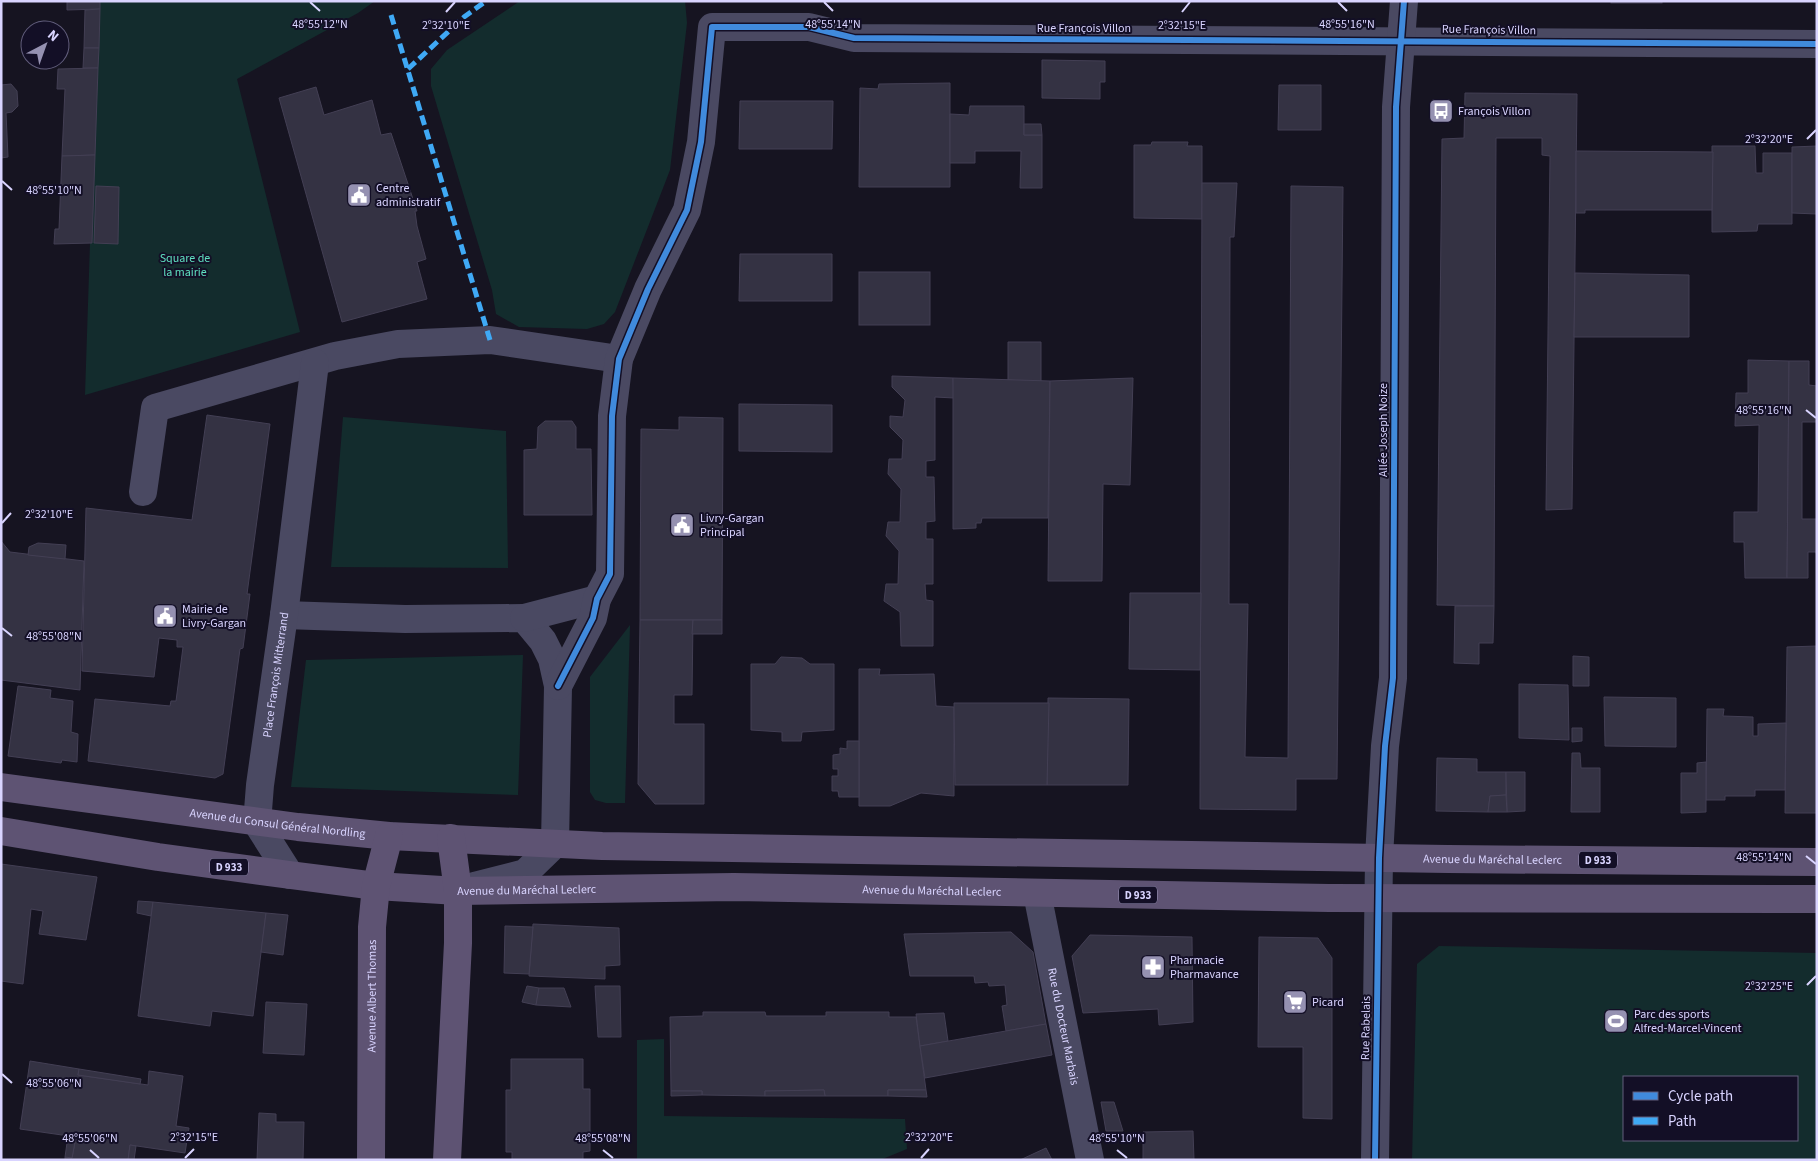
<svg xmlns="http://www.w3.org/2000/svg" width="1818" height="1161" font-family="'Source Sans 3',sans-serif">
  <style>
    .green { fill: #132c2d; fill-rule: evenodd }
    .building { fill: #343243; stroke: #433f54 }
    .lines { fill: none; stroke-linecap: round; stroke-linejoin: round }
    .minor { stroke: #4a4962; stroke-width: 28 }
    .major { stroke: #5e5373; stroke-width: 28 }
    .quiet { stroke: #3fa9f5; stroke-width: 5; stroke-dasharray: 10 5; stroke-linecap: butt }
    .cycleway-casing { stroke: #130f26; stroke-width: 9 }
    .cycleway { stroke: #408adc; stroke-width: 6 }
    .ticks { fill: none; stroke: #d9d4ff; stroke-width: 2 }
    .labels { text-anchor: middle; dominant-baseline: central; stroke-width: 4; stroke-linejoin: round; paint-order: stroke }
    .shield { fill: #130f26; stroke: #9e99be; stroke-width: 1 }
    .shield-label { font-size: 11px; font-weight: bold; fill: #d9d4ff }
    .street-label { font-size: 12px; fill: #d9d4ff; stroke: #130f26 }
    .poi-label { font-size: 12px; fill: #d9d4ff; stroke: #130f26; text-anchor: start }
    .park-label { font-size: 12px; fill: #5fe0c0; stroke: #130f26 }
    .ticks-label { font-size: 12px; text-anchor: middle; fill: #d9d4ff; stroke: #130f26; stroke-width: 4; stroke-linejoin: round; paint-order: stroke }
  </style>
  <rect width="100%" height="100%" fill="#161421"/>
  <g class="green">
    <path d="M98 1H375L358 13 237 79 300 332 85 395Z"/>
    <path d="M520 1H685L687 23 670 170 615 312 604 324 587 329 519 327 496 314 492 290 431 86V69L447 50Z"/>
    <path d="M343 417 506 431 508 568 331 567Z"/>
    <path d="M630 625 625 803H606L595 800 590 792V677Z"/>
    <path d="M523 655 518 795 291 787 306 660Z"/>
    <path d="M1439 946 1817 953V1160H1412L1417 964ZM1797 1077V1140H1624V1077Z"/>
    <path d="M664 1039V1116L905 1119 907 1149 880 1160H637V1040Z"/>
  </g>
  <g class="building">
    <path d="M67 1H100V9L67 10Z"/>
    <rect x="1611" y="1" width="51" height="2"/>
    <path d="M100 9 99 48H84L85 10Z"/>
    <path d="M84 48H99L98 68H83Z"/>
    <path d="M1042 60 1105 61V82H1100V99L1042 98Z"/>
    <path d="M98 68 95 155 62 156 65 89H57L58 69Z"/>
    <path d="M950 83V187H859L860 88 878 89 879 84Z"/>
    <path d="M11 84 17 91 18 106 12 112 6 113 8 157 1 158V85Z"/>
    <path d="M1279 85H1321V130H1278Z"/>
    <path d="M316 87 324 115 372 100 381 135 391 133 417 211H415L417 226 426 259 417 262 427 299 342 322 279 98Z"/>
    <path d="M1465 93 1577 94 1572 509 1546 510 1550 156 1542 155V138H1496L1494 606 1437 605 1442 139 1464 138Z"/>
    <path d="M740 101H833L832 149H739Z"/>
    <path d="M970 106H1024V135H1042V188H1020L1021 151H975V163H950V114L969 115Z"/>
    <path d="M1024 124H1041L1042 135H1024Z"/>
    <path d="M1152 142H1188L1187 146H1202V219L1134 218V145H1151Z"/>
    <path d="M1712 146H1755L1756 173H1763V153H1792V224H1758L1757 231 1712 232Z"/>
    <path d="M1817 146V214L1792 213V147Z"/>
    <path d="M1576 151 1713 152 1712 210H1585V213H1576Z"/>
    <path d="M95 155 92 243 54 244 55 229H59L62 156Z"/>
    <path d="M1202 183H1237L1234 237H1230L1229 604H1248L1245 757 1288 758 1291 186 1343 187 1337 779H1296V810L1200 809Z"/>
    <path d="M96 186 119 187 118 244 94 243Z"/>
    <path d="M740 254H832V301H739Z"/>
    <rect x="859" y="272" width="71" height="53"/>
    <path d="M1575 273 1689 275V337H1574Z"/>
    <path d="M1008 342H1041V382L1008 380Z"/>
    <path d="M1748 360 1789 361 1787 578H1745L1744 542H1734V512H1758L1759 425 1735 426 1736 393H1748Z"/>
    <path d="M1789 361H1809V385L1817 386V422H1802V519H1817V556L1816 552H1808V578H1787Z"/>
    <path d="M892 376 953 378 954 398 935 397V460L926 461V477H934L935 521 926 522V539H933V584H925L926 600 933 601V646H901L900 612 884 601 886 584H898L899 551 886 536 888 522H900L901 489 888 474 889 459H902L903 440 890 427V416L903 417 905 400 892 387Z"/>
    <path d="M953 378 1050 381 1048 518H982L981 523H976V528L953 529Z"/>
    <path d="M1133 378 1130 485 1103 484 1102 581H1048L1050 381Z"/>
    <path d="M739 404 832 405V452L739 451Z"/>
    <path d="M207 415 270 424 247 594H250L243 648 240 649 223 774 215 778 88 761 95 699 170 706 171 701H176L183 647H177V640L159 638 154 677 82 671 86 508 192 520Z"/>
    <path d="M679 417 723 418 722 620H640L641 429 679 430Z"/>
    <path d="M545 421H572L576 427V449H591L592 515H524V450L537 449 538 427Z"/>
    <path d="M1 541 10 552 84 561 80 690 1 680Z"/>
    <path d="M38 543 66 545 65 559 28 555 29 547Z"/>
    <path d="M1130 593H1201L1200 670 1129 669Z"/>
    <path d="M1455 606H1494L1493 643H1479V664L1454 663Z"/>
    <path d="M640 620H693L692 695H674V724H704V804H655L638 784Z"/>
    <path d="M693 620H722V634H692Z"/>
    <path d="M1817 646V813H1785L1787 647Z"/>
    <path d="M1573 656 1589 657V686H1573Z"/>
    <path d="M781 657 802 658 810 664H834V730L802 732 801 741H782V732L751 730V664H775Z"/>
    <path d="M859 669H880L879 675 934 674 936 706 954 707V796L921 793 890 806H859Z"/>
    <path d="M1519 684 1568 685 1569 740 1519 738Z"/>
    <path d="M18 686 51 690 50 698 73 701 71 732 78 734 77 762 62 760 61 763 8 756Z"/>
    <path d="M1604 697 1676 698V747L1605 746Z"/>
    <path d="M1048 698 1129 699 1128 785H1047Z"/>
    <path d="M954 703H1049L1047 785H955Z"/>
    <path d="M1707 709H1724L1723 716 1753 717V736H1758V724L1786 723 1785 790H1755V796H1725V800H1706Z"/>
    <path d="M1572 728H1582V741L1572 742Z"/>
    <path d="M847 741H859V797H839L838 791H832V776H838V769H833V755L840 754V748L847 749Z"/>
    <path d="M1572 753H1580L1581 768H1600V812H1571Z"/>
    <path d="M1437 758 1477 759V772H1506V795L1490 796 1488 812 1436 811Z"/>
    <path d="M1706 762V812L1681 813V773H1697V763Z"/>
    <path d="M1506 772H1525V811L1507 812Z"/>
    <path d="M1506 795 1507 812H1488L1490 796Z"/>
    <path d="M1 864 97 877 86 940 39 934 43 911 31 909 23 984 1 981Z"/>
    <path d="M138 901 153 902 151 916 137 913Z"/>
    <path d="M153 902 266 913 253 1016 212 1011 210 1026 138 1016Z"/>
    <path d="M266 913 288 915 283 955 261 952Z"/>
    <path d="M533 924 619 928 620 965 605 966V979L529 976Z"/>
    <path d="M505 926 533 927 529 974 504 973Z"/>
    <path d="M1011 932 1033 952 1046 1024 1006 1031 1002 1006 1007 1005 1005 985 989 986 988 982 975 983 974 976H910L904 934Z"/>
    <path d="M1090 935 1192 937 1193 1022 1159 1025 1158 1009 1083 1013 1072 956Z"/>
    <path d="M1259 937 1318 938 1332 958V1119L1303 1118V1047H1258Z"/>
    <path d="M527 986 539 988 536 1005 522 1002Z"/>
    <path d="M595 986H620L621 1037H598Z"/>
    <path d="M539 988H564L571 1007 536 1005Z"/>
    <path d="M266 1002 307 1004 304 1055 263 1053Z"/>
    <path d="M703 1012H765L766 1016H826V1012H889V1017H916L926 1090H888V1096H825L824 1090 765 1091V1096L702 1095V1091H671L670 1017 703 1016Z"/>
    <path d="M944 1013 948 1041 920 1046 916 1014Z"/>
    <path d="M1046 1024 1052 1055 925 1078 920 1046Z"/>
    <path d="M511 1059H583V1089H590V1151L583 1152V1160H512V1152H506V1090H511Z"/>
    <path d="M30 1061 79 1069 78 1075 148 1085 149 1071 183 1076 176 1126 189 1128 185 1153 130 1145 128 1160H65V1157L72 1158 76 1137 20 1129Z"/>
    <path d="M79 1069 141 1079 140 1084 78 1075Z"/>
    <path d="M824 1090 825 1096H765V1091Z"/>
    <path d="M888 1090H926L927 1097 888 1096Z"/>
    <path d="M671 1091H702V1095L671 1096Z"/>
    <path d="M1101 1102H1114L1123 1131H1106Z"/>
    <path d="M259 1113 276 1114V1122H304L303 1160H257Z"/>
    <path d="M1193 1131 1194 1160H1143V1132Z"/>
    <path d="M68 1136 76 1137 72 1158 65 1157Z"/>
    <path d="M130 1145 136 1146 134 1160H128Z"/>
    <path d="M1046 1148 1052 1160H1020Z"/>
  </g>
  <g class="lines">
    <g class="minor">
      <path d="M143 492 155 408 335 356 398 344 490 340 619 359"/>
      <path d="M284 615 405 619 524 618 543 641 552 659 558 686 555 844 525 873 474 886"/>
      <path d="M524 618 597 599"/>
      <path d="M558 686 593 618 597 599 610 574 612 416 619 359 648 289 687 210 701 142 712 27H809L854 38 1817 44"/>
      <path id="s1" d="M290 875 257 823 260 785 284 615 315 363"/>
      <path id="s2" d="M1037 893 1090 1160"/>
      <path d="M1375 1160 1379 858 1385 746 1393 678 1396 107 1404 1"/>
    </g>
    <g class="major">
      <path id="s3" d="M1 787 298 827 389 836 602 846 1448 859 1817 862"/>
      <path id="s4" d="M1 831 158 857 290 875 376 886 458 891 734 887 1329 898 1817 899"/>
      <path id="s5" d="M371 1160 372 927 376 886 389 836"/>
      <path d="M447 1160 458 943V891L451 838"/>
    </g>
    <g class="quiet">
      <path d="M391 15 490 340"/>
      <path d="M408 69 464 17 486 1"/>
    </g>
    <defs>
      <g id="cycleway">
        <path d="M558 686 593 618 597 599 610 574 612 416 619 359 648 289 687 210 701 142 712 27H809L854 38 1817 44"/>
        <path d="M1375 1160 1379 858 1385 746 1393 678 1396 107 1404 1"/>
      </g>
    </defs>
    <use href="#cycleway" class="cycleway-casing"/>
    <use href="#cycleway" class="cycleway"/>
  </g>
  <path class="ticks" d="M310 2 320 11M824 2 833 11M1338 2 1347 11M446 12 455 2M1182 12 1190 2M1807 139 1816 130M2 181 12 190M1806 410 1816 418M2 523 11 513M2 628 12 636M1806 856 1816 864M1807 985 1816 976M2 1074 12 1083M90 1150 99 1158M603 1150 613 1158M1117 1150 1127 1158M185 1158 194 1149M921 1158 929 1149"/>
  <defs>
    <symbol id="bus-square" viewBox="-11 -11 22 22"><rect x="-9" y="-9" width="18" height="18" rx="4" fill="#9591b1" stroke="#130f26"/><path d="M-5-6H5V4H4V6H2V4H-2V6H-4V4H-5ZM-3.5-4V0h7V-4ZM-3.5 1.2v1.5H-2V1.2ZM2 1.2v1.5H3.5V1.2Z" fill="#fff"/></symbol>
    <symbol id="civic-square" viewBox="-11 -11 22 22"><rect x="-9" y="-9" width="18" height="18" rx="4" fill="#9591b1" stroke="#130f26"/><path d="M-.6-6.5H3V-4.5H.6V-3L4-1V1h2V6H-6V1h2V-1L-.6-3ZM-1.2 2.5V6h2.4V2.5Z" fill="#fff"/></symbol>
    <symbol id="pharmacy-square" viewBox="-11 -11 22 22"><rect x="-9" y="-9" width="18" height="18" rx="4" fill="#9591b1" stroke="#130f26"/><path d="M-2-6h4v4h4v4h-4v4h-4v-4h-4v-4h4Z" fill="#fff"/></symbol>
    <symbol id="supermarket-square" viewBox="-11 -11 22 22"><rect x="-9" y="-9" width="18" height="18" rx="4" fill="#9591b1" stroke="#130f26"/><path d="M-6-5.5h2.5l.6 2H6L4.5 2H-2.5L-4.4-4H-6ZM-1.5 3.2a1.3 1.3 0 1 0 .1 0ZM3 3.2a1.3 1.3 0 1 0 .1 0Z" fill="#fff"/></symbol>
    <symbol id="stadium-square" viewBox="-11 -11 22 22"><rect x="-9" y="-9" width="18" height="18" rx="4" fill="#9591b1" stroke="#130f26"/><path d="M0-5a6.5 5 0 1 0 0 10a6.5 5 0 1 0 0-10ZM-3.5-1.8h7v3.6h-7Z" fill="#fff"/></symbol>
  </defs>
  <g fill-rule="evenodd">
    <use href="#bus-square" x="1427" y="97" width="28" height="28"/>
    <use href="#civic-square" x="345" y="181" width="28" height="28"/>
    <use href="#civic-square" x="668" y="511" width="28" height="28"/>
    <use href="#civic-square" x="151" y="602" width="28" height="28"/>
    <use href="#pharmacy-square" x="1139" y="953" width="28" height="28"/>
    <use href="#supermarket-square" x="1281" y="988" width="28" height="28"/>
    <use href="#stadium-square" x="1602" y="1007" width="28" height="28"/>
  </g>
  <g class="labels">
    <g class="shield">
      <rect x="1579" y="851.5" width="38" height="17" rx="4"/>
      <rect x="210" y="858.5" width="38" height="17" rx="4"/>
      <rect x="1119" y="886.5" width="38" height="17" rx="4"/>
    </g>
    <g class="shield-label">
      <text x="1598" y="860">D 933</text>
      <text x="229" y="867">D 933</text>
      <text x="1138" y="895">D 933</text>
    </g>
    <g class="street-label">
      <text x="1084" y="28">Rue François Villon</text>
      <text transform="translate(1489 30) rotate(1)">Rue François Villon</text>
      <text transform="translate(1383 430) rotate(-90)">Allée Joseph Noize</text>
      <text stroke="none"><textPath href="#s1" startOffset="211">Place François Mitterrand</textPath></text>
      <text stroke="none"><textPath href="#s3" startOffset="279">Avenue du Consul Général Nordling</textPath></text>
      <text stroke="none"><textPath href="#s3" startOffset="1495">Avenue du Maréchal Leclerc</textPath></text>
      <text stroke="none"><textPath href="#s4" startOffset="530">Avenue du Maréchal Leclerc</textPath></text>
      <text stroke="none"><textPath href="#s4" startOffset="935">Avenue du Maréchal Leclerc</textPath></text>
      <text stroke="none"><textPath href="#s5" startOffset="164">Avenue Albert Thomas</textPath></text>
      <text stroke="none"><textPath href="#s2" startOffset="136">Rue du Docteur Marbais</textPath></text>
      <text transform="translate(1366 1028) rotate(-89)">Rue Rabelais</text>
    </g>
    <g class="poi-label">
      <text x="1458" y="111">François Villon</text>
      <text x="376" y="188">Centre<tspan x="376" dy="14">administratif</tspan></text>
      <text x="700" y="518">Livry-Gargan<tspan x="700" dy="14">Principal</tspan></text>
      <text x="182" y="609">Mairie de<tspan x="182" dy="14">Livry-Gargan</tspan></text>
      <text x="1170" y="960">Pharmacie<tspan x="1170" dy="14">Pharmavance</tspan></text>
      <text x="1312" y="1002">Picard</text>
      <text x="1634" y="1014">Parc des sports<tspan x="1634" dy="14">Alfred-Marcel-Vincent</tspan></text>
    </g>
    <g class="park-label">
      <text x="185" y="258">Square de<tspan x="185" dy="14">la mairie</tspan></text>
    </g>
  </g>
  <g class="ticks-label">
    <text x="320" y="28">48°55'12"N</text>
    <text x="833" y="28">48°55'14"N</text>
    <text x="1347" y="28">48°55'16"N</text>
    <text x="446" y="29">2°32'10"E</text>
    <text x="1182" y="29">2°32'15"E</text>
    <text x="1769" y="143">2°32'20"E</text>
    <text x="54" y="194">48°55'10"N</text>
    <text x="1764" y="414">48°55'16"N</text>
    <text x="49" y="518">2°32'10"E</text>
    <text x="54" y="640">48°55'08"N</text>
    <text x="1764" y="861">48°55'14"N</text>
    <text x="1769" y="990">2°32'25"E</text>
    <text x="54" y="1087">48°55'06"N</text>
    <text x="194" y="1141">2°32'15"E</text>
    <text x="929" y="1141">2°32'20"E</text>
    <text x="90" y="1142">48°55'06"N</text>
    <text x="603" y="1142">48°55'08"N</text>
    <text x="1117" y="1142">48°55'10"N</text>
  </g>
  <rect width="1818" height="1161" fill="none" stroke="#d9d4ff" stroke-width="5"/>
  <rect x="1623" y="1076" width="175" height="65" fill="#130f26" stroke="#625e7d"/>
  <rect x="1633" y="1092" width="25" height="8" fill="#408adc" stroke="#625e7d"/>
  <text x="1668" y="1101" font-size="15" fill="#d9d4ff">Cycle path</text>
  <rect x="1633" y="1117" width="25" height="8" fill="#3fa9f5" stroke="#625e7d"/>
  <text x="1668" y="1126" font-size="15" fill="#d9d4ff">Path</text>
  <g transform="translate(45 45) rotate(41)"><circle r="24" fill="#130f26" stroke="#625e7d"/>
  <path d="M0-4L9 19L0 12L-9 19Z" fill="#9591b1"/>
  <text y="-8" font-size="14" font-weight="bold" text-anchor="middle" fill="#d9d4ff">N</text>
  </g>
</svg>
